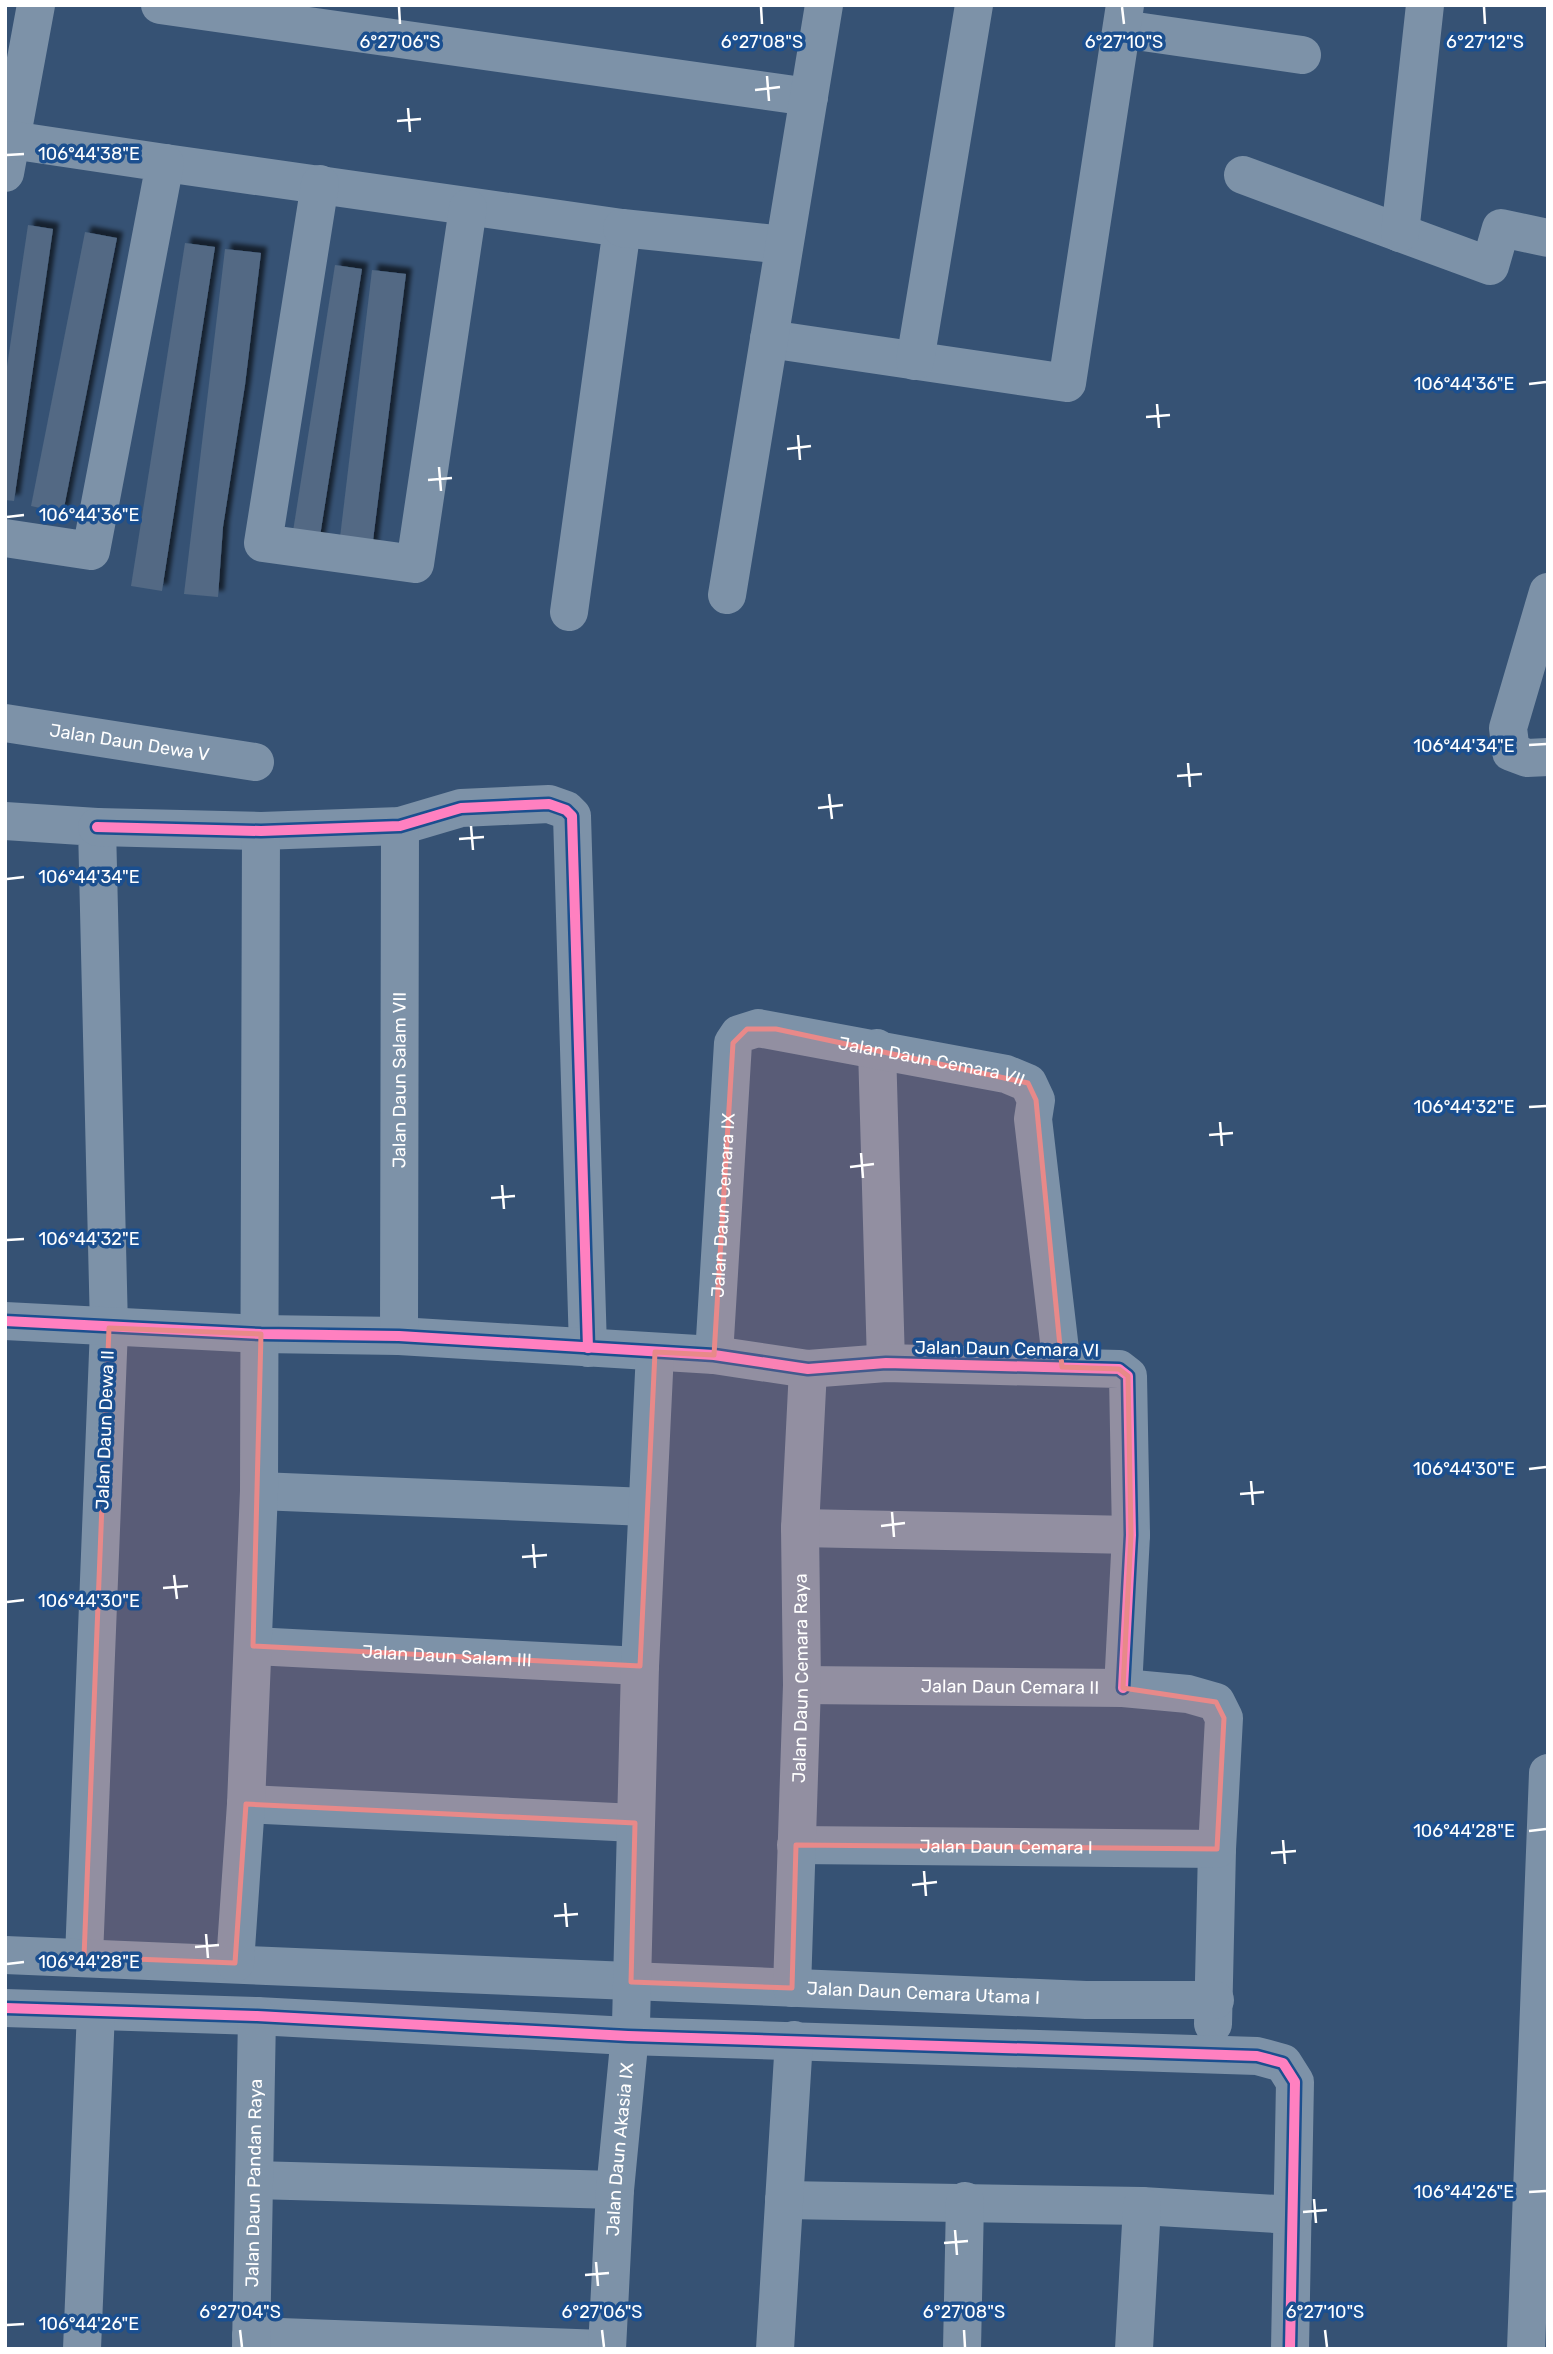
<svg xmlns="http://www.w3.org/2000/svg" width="1553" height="2354" font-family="Rubik,sans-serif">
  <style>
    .building { fill: #526984; filter: url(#shadow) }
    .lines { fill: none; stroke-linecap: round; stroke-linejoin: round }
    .minor { stroke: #7d92a8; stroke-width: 38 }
    .cycleway-casing { stroke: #1b4f8f; stroke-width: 15 }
    .cycleway { stroke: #ff80c0; stroke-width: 10 }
    .marked { fill: #e88989; fill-opacity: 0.2; stroke: #e88989; stroke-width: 5; stroke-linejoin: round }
    .ticks { fill: none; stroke: #fff; stroke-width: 2.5 }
    .labels { text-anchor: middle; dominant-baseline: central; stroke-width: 7; stroke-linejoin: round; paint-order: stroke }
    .street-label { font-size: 18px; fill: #fff; stroke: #1b4f8f }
    .ticks-label { font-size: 18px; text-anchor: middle; fill: #fff; stroke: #1b4f8f; stroke-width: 7; stroke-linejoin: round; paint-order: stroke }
  </style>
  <defs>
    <filter id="shadow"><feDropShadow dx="6" dy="-6" stdDeviation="2" flood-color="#0009"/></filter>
  </defs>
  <rect width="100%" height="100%" fill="#365274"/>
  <g class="building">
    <path d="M28 225 53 229 14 501 5 500V380Z"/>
    <path d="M85 232 117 238 63 513 31 506Z"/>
    <path d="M185 243 215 247 162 591 131 586Z"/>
    <path d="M225 249 261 253 245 385 223 527 218 597 184 594Z"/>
    <path d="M335 265 362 269 318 549 291 544Z"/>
    <path d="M372 270 406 274 371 557 338 554Z"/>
  </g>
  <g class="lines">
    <g class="minor">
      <path d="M160 5 809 97"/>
      <path d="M1122 29 1302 55"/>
      <path d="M165 163 622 228 569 612"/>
      <path d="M5 173 36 5"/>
      <path d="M1243 175 1490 266 1501 228 1548 238"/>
      <path d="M320 184 263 543 415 564 468 208"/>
      <path d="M622 228 784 245"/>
      <path d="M1400 233 1425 5"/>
      <path d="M769 339 1067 383 1125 5"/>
      <path d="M915 361 974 5"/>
      <path d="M5 538 91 551 165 163 11 140"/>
      <path d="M1548 592 1508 728 1511 752 1527 758 1548 757"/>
      <path d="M727 595 824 5"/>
      <path id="s1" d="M5 723 255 762"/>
      <path d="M5 821 97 827 109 1328 84 1957"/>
      <path d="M97 827 261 831 400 826 461 808 549 804 566 810 572 816 588 1348"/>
      <path d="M877 1048 886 1363"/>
      <path d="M5 1321 261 1334 399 1336 714 1355 808 1369 886 1363 1119 1369 1128 1376 1131 1535 1123 1688"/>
      <path id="s2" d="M399 1336 400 826"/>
      <path id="s3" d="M714 1355 733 1043 739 1034 758 1028 1006 1074 1028 1083 1036 1100 1033 1119 1062 1367"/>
      <path d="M259 1491 647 1507"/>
      <path d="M800 1528 1131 1535"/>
      <path id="s4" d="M253 1646 640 1666"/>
      <path id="s5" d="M802 1685 1123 1688 1188 1694 1216 1702 1224 1718 1217 1849 1213 2024"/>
      <path d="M246 1804 635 1823"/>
      <path id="s6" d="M796 1845 1217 1849"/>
      <path id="s7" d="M5 1955 1086 2000H1215"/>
      <path d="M235 1963 246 1804 259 1491 261 831"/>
      <path id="s8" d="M792 1988 802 1685 800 1528 808 1369"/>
      <path d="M5 2008 257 2016 628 2036 1257 2056 1283 2063 1295 2082 1290 2349"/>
      <path d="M254 2180 615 2190"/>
      <path d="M784 2200 1142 2206 1293 2215"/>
      <path d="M251 2336 603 2349"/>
      <path d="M82 2349 96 2011"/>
      <path id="s9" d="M251 2349 257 2016"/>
      <path id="s10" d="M607 2349 615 2190 631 2024 640 1666 655 1352"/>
      <path d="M775 2349 794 2040"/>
      <path d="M962 2349 965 2201"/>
      <path d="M1134 2349 1142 2206"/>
      <path d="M1526 2349 1548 1773"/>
    </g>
    <defs>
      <g id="cycleway">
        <path d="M97 827 261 831 400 826 461 808 549 804 566 810 572 816 588 1348"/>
        <path d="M5 1321 261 1334 399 1336 714 1355 808 1369 886 1363 1119 1369 1128 1376 1131 1535 1123 1688"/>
        <path d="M5 2008 257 2016 628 2036 1257 2056 1283 2063 1295 2082 1290 2349"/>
      </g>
    </defs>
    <use href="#cycleway" class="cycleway-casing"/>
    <use href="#cycleway" class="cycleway"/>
  </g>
  <path class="marked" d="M747 1029H776L1028 1083 1036 1100 1062 1367 1119 1369 1128 1376 1131 1535 1123 1688 1216 1702 1224 1718 1217 1849 796 1845 792 1988 631 1982 635 1823 246 1804 235 1963 84 1957 109 1328 261 1334 253 1646 640 1666 655 1352 714 1355 733 1043Z"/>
  <path class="ticks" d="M399 7 400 24M761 7 762 24M1122 7 1124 24M1484 7 1485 24M767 76 769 101M755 90 780 87M408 108 410 132M397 121 421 119M7 155 24 154M1529 384 1546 382M1157 404 1159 428M1146 417 1170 415M798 435 800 460M787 449 811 446M439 467 441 491M428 480 452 478M7 517 24 515M1529 745 1546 744M1188 763 1190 787M1177 776 1202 774M829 794 832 819M818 808 843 805M471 826 473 850M459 839 484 837M7 879 24 877M1529 1107 1546 1106M1220 1122 1222 1146M1209 1135 1233 1133M861 1153 863 1178M850 1167 874 1164M502 1185 504 1209M491 1198 515 1196M7 1240 24 1239M1529 1469 1546 1467M1251 1481 1253 1505M1240 1494 1264 1492M892 1512 894 1537M881 1526 905 1523M533 1544 535 1568M522 1557 547 1555M174 1575 177 1599M163 1588 188 1586M7 1602 24 1600M1529 1831 1546 1829M1283 1840 1285 1864M1271 1853 1296 1851M924 1871 926 1896M912 1885 937 1882M565 1903 567 1927M554 1916 578 1914M206 1934 208 1958M195 1947 219 1945M7 1964 24 1962M1529 2192 1546 2191M1314 2199 1316 2223M1303 2212 1327 2210M955 2230 957 2255M944 2243 968 2241M596 2262 598 2286M585 2275 609 2273M7 2325 24 2324M240 2330 242 2347M602 2330 604 2347M964 2330 965 2347M1325 2330 1327 2347"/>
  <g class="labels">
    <g class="street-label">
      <text stroke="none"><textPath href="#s1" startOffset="126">Jalan Daun Dewa V</textPath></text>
      <text stroke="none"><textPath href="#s3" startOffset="520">Jalan Daun Cemara VII</textPath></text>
      <text stroke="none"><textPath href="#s2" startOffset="256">Jalan Daun Salam VII</textPath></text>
      <text stroke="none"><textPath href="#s3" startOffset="150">Jalan Daun Cemara IX</textPath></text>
      <text transform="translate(1007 1349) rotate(1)">Jalan Daun Cemara VI</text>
      <text transform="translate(105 1430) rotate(-88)">Jalan Daun Dewa II</text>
      <text stroke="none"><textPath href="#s4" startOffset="194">Jalan Daun Salam III</textPath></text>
      <text stroke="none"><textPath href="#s8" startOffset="310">Jalan Daun Cemara Raya</textPath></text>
      <text stroke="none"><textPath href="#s5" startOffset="208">Jalan Daun Cemara II</textPath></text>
      <text stroke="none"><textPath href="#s6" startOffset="210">Jalan Daun Cemara I</textPath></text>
      <text stroke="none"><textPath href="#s7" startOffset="919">Jalan Daun Cemara Utama I</textPath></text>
      <text stroke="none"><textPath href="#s10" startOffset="200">Jalan Daun Akasia IX</textPath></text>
      <text stroke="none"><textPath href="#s9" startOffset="166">Jalan Daun Pandan Raya</textPath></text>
    </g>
  </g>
  <g class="ticks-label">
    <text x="400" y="48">6°27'06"S</text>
    <text x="762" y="48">6°27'08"S</text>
    <text x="1124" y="48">6°27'10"S</text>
    <text x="1485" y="48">6°27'12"S</text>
    <text x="89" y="160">106°44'38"E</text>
    <text x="1464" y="390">106°44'36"E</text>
    <text x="89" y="521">106°44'36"E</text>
    <text x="1464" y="752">106°44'34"E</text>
    <text x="89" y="883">106°44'34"E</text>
    <text x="1464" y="1113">106°44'32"E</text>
    <text x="89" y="1245">106°44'32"E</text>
    <text x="1464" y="1475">106°44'30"E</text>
    <text x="89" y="1607">106°44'30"E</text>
    <text x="1464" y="1837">106°44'28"E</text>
    <text x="89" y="1968">106°44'28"E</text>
    <text x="1464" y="2198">106°44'26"E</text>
    <text x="240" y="2318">6°27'04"S</text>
    <text x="602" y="2318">6°27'06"S</text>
    <text x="964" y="2318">6°27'08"S</text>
    <text x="1325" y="2318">6°27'10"S</text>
    <text x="89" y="2330">106°44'26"E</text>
  </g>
  <rect width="1553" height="2354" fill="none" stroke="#ffffff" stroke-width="14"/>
</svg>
